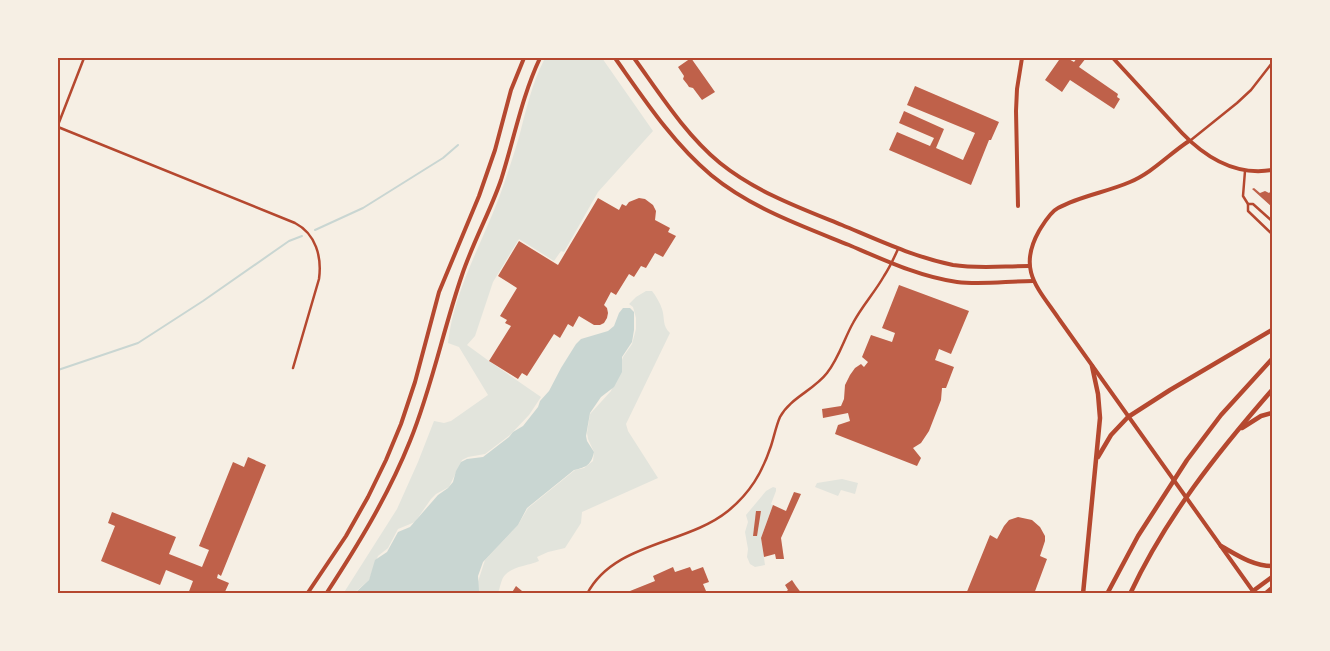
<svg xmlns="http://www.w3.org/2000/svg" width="1330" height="651" font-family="Georgia,serif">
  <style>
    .green { fill: #e2e4dc }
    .water { fill: #c9d6d2 }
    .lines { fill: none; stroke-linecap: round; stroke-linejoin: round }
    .stream { stroke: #c9d6d2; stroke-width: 2 }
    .building { fill: #bf614a }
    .minor { stroke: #b5482f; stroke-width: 2.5 }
    .tertiary { stroke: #b5482f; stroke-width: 4 }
    .primary { stroke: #b5482f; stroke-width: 4.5 }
    .neatline { fill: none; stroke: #b5482f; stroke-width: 2 }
  </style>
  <rect width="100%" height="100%" fill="#f6efe4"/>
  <g class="green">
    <path d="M545 58H602L653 131 598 192 564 252 561 251 554 261 519 239 493 282 475 336 467 345 489 361 541 397 529 415 510 435 485 454 468 457 462 460 449 487 436 494 431 499 415 522 398 529 388 548 378 556 369 580 354 593 343 594 397 509 418 462 434 421 444 423 451 421 488 395 459 347 448 343C454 290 482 244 500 195 507 176 513 157 519 137 526 110 532 83 545 58Z"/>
    <path d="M646 291H652C656 296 660 303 662 309 665 318 662 326 670 333L626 424 628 431 658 478 582 512 581 523 565 548 548 552 537 557 539 561C528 566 513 566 505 575 501 579 500 588 498 593L474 594 485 560 518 525 528 508 575 470 584 468 593 461 594 452 588 439 587 433 590 414 611 391 623 357 632 344 636 329V318L633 307 629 304 636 297Z"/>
    <path d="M842 479 858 483 855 494 841 490 838 496 815 487 817 483Z"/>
    <path d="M773 487 776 488V491L771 504 773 505 761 538 765 565 755 567 750 564 747 557 748 549 745 532 748 522 746 515 766 491Z"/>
  </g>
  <path class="water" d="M623 308H630L634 312V330L632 342 622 357V372L614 387 601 397 590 413 586 436 587 441 594 452C591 465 587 467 574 470L527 508 518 525 483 562 478 576 479 591 478 593H355L369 580 375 560 387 552 398 532 410 527 438 495 448 488 453 482 456 471 461 462 467 459 483 457 509 437 513 432 523 426 538 407 540 401 549 391 561 368 576 344 581 339 608 331 614 326 619 313Z"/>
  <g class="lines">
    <g class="stream">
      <path d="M315 230 363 208 443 158 458 145"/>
      <path d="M58 370 138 343 203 301 289 241 302 236"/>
    </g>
  </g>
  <g class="building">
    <path d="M691 58 715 92 702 100 693 88 689 87 687 84 683 79 684 76 678 67Z"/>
    <path d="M1058 58H1067L1074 62 1077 58H1086L1079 67 1118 94 1117 97 1120 99 1114 109 1070 80 1062 92 1045 80 1059 60 1057 59Z"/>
    <path d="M915 86 999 122 991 140H989L971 185 889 150 897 132 930 146 934 138 899 123 904 111 944 129 936 148 963 160 975 133 907 105Z"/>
    <path d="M1254 188 1260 193 1265 191 1269 193 1272 190V207L1252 189Z"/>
    <path d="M598 198 619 210 622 204 626 206 629 202 639 198 645 199 653 205 656 211 655 220 670 228 668 232 676 236 663 257 655 253 646 268 641 266 634 277 629 274 616 295 611 292 604 305 607 308 608 313 607 318 604 323 600 325H594L579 316 573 327 568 324 560 338 554 334 527 376 522 373 518 379 489 361 511 326 505 323 507 320 500 316 517 288 498 276 519 241 558 265Z"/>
    <path d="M899 285 969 311 951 354 939 349 935 360 954 367 946 388H942L941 400 929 431 921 443 913 448 921 458 917 466 835 434 838 425 850 421 848 413 823 418 822 409 841 406 844 399 845 385 850 375 855 368 861 364 864 367 868 362 862 357 871 335 892 342 895 333 882 328Z"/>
    <path d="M248 457 266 465 221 576 218 574 217 578 229 583 224 594H188L193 581 166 570 160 585 101 561 115 526 108 523 112 512 176 537 169 554 202 567 209 550 199 546 233 462 244 467Z"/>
    <path d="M794 492 801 494 781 538 784 559H776L775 554 764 557 761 538 773 505 786 511Z"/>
    <path d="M756 511H761L757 536H753Z"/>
    <path d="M1018 517 1032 520 1040 527 1045 536V541L1040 556 1047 559 1034 594H966L990 535 997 539 1004 526 1009 520Z"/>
    <path d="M673 567 675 572 690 567 692 571 703 567 709 582 703 584 706 591 699 594H631L630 591 655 581 653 576Z"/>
    <path d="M792 580 796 586 802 594H783L788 590 785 585Z"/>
    <path d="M516 586 522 591 525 594H511Z"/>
  </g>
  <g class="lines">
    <g class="minor">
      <path d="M58 125 84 58"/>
      <path d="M58 127 295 223C316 234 322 257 319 279L293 368"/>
      <path d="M1191 140 1237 103 1251 90 1272 63"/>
      <path d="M1245 171 1243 196 1248 204V211L1272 234"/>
      <path d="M1248 204H1253L1272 221"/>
      <path d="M587 594C614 542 686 545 728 511 750 493 762 473 771 446 774 437 776 426 780 417 790 398 814 390 827 373 839 358 844 339 853 323 862 306 875 292 884 276 890 267 894 258 898 249"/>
    </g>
    <g class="tertiary">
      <path d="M615 58C644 99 672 142 711 175 751 208 802 226 849 245 884 260 920 277 957 282 982 285 1008 281 1033 281"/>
      <path d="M634 58C660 94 685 134 720 163 756 192 800 208 842 225 878 240 914 257 953 265 979 269 1003 266 1029 266"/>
      <path d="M1113 58 1182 133C1207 159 1236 176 1272 170"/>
      <path d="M1189 141C1169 154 1152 173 1130 182 1107 192 1080 196 1058 208 1050 212 1044 223 1039 231 1017 270 1038 288 1059 319L1255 594"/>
      <path d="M1018 206 1016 111 1017 89 1022 58"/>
      <path d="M307 594 346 536 368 497 386 460 401 424 415 382 439 292 479 196 495 150 511 90 524 58"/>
      <path d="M326 594C358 545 388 496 410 441 432 387 443 330 462 275 473 242 490 212 501 180 514 139 522 96 540 58"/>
    </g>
    <g class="primary">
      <path d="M1242 428 1261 416 1272 413"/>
      <path d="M1098 457 1111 435 1128 417 1170 390 1272 330"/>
      <path d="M1221 546C1237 555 1253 566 1272 566"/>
      <path d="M1253 591 1272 577"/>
      <path d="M1083 594 1100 418 1098 394 1092 366"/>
      <path d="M1107 594 1138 536 1187 460 1221 415 1272 359"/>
      <path d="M1130 594C1166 517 1217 453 1272 390"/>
      <path d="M1265 594 1272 588"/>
    </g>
  </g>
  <rect width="1330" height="651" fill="none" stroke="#f6efe4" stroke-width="118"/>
  <rect x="59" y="59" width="1212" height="533" class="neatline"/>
</svg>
